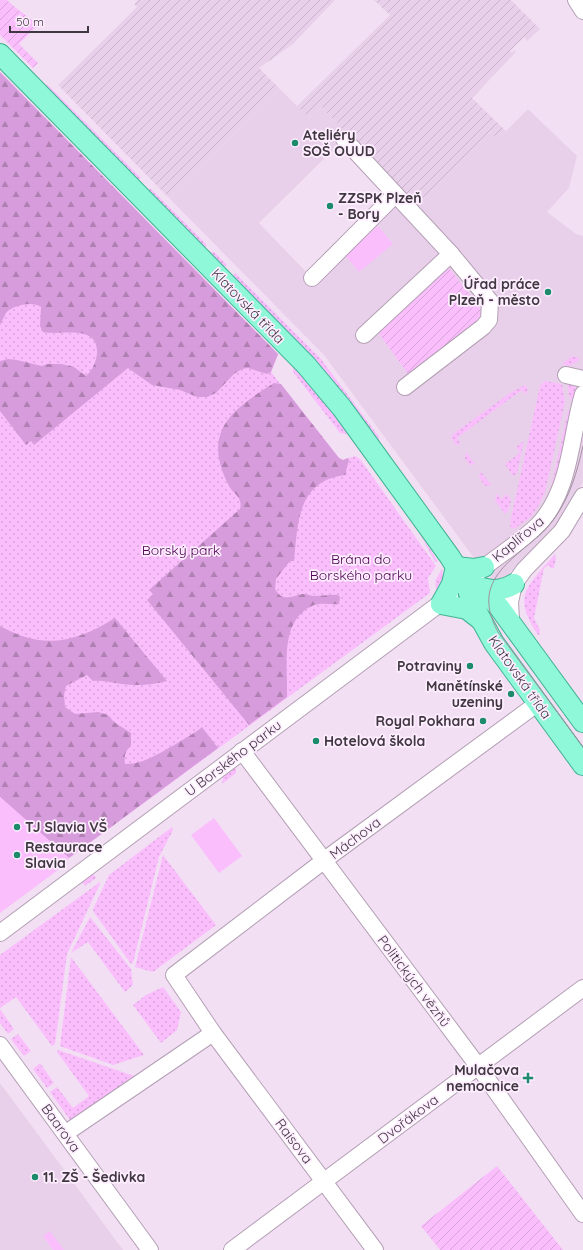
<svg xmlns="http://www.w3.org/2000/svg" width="583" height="1250" font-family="Quicksand,sans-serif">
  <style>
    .built { fill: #e9d0ea }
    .industrial { fill: url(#industrial-furrows) }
    .grass { fill: url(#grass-dots) }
    .forest { fill: url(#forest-firs) }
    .garden { fill: url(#garden-furrows) }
    .pitch { fill: #fabefd }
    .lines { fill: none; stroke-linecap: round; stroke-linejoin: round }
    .minor-casing { stroke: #b4a0b5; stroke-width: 18 }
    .major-casing { stroke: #41b292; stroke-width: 22 }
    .minor { stroke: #fff; stroke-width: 16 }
    .major { stroke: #8ef8d8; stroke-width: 20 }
    .tram { stroke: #a091a0; stroke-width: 1 }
    .poi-dot { fill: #1b8b6b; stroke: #feedff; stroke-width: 1.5 }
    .labels { text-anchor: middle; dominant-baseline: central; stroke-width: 3.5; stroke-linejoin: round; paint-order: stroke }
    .poi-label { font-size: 14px; font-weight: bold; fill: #403840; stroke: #feedff; text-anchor: start }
    .street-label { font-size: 14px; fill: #403840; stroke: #feedff }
    .park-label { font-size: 14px; fill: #4b0051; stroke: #feedff }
  </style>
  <defs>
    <pattern id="industrial-furrows" width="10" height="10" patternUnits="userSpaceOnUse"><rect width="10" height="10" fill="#e9d0ea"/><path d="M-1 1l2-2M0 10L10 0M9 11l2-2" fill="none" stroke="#c9b3ca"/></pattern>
    <pattern id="grass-dots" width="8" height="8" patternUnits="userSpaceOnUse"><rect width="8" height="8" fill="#fabefd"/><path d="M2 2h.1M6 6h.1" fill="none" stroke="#d7a4da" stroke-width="1.8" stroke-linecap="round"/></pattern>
    <pattern id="forest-firs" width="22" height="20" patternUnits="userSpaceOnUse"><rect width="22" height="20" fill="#d79cdb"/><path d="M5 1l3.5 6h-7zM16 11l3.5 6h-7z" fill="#b080b3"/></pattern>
    <pattern id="garden-furrows" width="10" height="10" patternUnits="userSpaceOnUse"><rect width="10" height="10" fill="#fabefd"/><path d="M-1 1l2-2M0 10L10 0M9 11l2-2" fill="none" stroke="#d7a4da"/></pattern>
  </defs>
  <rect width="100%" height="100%" fill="#f3dff4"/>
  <g class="built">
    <path d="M280 89 309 118 322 107 348 135 259 223 312 278 401 189 491 132 498 139 528 109 577 156 569 188 547 212 576 234 583 236V370L578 396 547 506 517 536 477 562 324 355 169 198Z"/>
    <path d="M583 429V481L573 505 540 548 511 571 502 586 489 580 498 566 530 539Z"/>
    <path d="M0 1083 34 1129 123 1250H0Z"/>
  </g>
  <g class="industrial">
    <path d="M138 0H335L293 44 259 68 280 89 169 198 58 85 137 7 134 4Z"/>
    <path d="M374 0H511L540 29 527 41 524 37 510 51 512 53 514 50 516 52 472 98 506 131 498 139 490 132 418 206 391 182 322 107 309 118 297 106 390 15Z"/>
  </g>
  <g class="grass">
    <path d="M0 72 278 354 271 372 339 458 343 460 355 456 360 459 436 566 428 578 430 593 69 858 0 797Z"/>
    <path d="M42 83 49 86 141 178 134 182Z"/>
    <path d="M150 188 206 244 205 249 147 196Z"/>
    <path d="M212 252H214L227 265 221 268 209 256Z"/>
    <path d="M235 273 321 359 379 437V443L233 277Z"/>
    <path d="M572 356 580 358 577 362 569 366 562 364Z"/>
    <path d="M296 367 348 431 346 434 340 433 293 372V369Z"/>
    <path d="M545 381 562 384 565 402 545 492 540 503 531 517 514 529 510 527 511 518 540 386Z"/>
    <path d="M567 381 576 388 575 395 571 400 569 396Z"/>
    <path d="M525 385 528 389 526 395 522 390 457 438 461 444 456 445 451 437 453 434 510 393Z"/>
    <path d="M572 409 563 465 550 493 568 411Z"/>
    <path d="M524 441 517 473 513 476 505 464 520 453 516 447Z"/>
    <path d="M466 452 475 464 470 465 465 459Z"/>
    <path d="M481 472 491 485 489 486H485L480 479 479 475Z"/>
    <path d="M497 493 501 499 507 494 511 500 509 509 505 514 495 500Z"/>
    <path d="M417 528 438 562H435Z"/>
    <path d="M555 554 556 558 554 568H551L549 565 544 568 534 618 540 630 539 636C511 595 527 587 555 554Z"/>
    <path d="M442 569 444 578 437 595 435 581Z"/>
    <path d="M233 765 236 769V773L222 784 224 773Z"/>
    <path d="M172 827 173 830 159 857 133 963 131 964 93 911 94 907 109 875Z"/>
    <path d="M163 855 216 925 153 972 135 967Z"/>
    <path d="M91 871 96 878 85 886 80 879Z"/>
    <path d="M100 882V884L67 954 55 1044 52 1046 16 997 0 1008V955Z"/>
    <path d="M90 917 131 969 133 985 125 992 88 942 71 953Z"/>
    <path d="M71 957 144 1055 113 1065 60 1046Z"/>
    <path d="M163 987 181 1012 177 1030 161 1043 133 1005 146 995Z"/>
    <path d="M0 1009 14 1029 8 1034 0 1023Z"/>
    <path d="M18 1034 31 1051 24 1056 11 1039Z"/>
    <path d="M58 1050 137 1077 73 1124 50 1092 57 1087 73 1108 89 1096 57 1052Z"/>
    <path d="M40 1063 54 1083 47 1088 33 1069Z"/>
  </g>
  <g class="forest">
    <path d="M0 72 278 354 271 372 267 374 248 368 242 369 234 374 216 393 207 397H197L180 390 152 385 128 368 34 445 31 441 26 445 0 411V361L8 359 17 360 42 366 47 364H61L74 367 86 376C92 371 96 362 97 354 99 323 60 336 43 332L40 326 41 307C32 301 13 305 6 313 4 317 2 321 0 325Z"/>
    <path d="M274 383 281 384 339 458 343 460 348 458 349 460 345 475C297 481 298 523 294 561H290L276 579 275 589C283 603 291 596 303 594 307 594 311 596 315 596 323 596 330 594 338 595L340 597 339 604C331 605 320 602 312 606 279 621 288 667 287 697L249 725 147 600 153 594 149 590 240 509C243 497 234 495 229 486 201 432 231 410 274 383Z"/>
    <path d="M115 618 167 681C152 685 137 686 122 684 111 683 104 680 93 681L87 675 66 686 64 695 65 707 75 714 98 712 108 715 114 722 131 733V746C125 751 124 756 125 764 145 764 159 753 176 744 185 738 194 734 202 727L218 748 69 858 0 797V626C43 650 75 643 115 618Z"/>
  </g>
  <g class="garden">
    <path d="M0 0H7C17 10 28 16 38 25L19 44 38 63 33 68 0 35Z"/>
    <path d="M446 269H450L484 314 482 318 408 374 377 331Z"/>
    <path d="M497 1166 563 1250H440L421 1226Z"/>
  </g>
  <g class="pitch">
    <path d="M378 226 393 244 359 272 344 254Z"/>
    <path d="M0 797 69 858 58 870 0 913Z"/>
    <path d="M214 818 242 856 219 873 191 835Z"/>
    <path d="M50 1231 64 1250H53L43 1236Z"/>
  </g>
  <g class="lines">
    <defs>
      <g id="minor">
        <path d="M576 0 583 11"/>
        <path d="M344 139 451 254 490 301 489 320 483 327 405 387"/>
        <path d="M312 278 395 195"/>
        <path d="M364 335 451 254"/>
        <path d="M566 375 583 379"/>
        <path d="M476 574C495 557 519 544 538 525 571 490 570 438 583 394"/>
        <path d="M511 620 510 602 514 584 524 570 562 531 583 496"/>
        <path d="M242 751 478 1066 583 1214"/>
        <path d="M0 933 450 596"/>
        <path d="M0 1045 150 1250"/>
        <path d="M66 1133 213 1033"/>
        <path d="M232 1250 583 988"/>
        <path d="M375 1250 213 1033 174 975 334 853 538 703"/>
      </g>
      <g id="major">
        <path d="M0 54 306 365 342 408 450 557 466 583 472 603 494 643 583 765"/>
        <path d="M456 567 474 569 484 567"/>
        <path d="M466 583 489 597 499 607 583 722"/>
        <path d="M475 586C491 591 500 592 514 584"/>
        <path d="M441 604 467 609 481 620"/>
        <path d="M441 604 452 584 456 567"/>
      </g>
    </defs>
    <use href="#minor" class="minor-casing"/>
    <use href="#major" class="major-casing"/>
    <use href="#minor" class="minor"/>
    <use href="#major" class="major"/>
    <path class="tram" d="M583 446C577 472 570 497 554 519 525 557 466 573 498 632L583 747"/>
  </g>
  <g class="poi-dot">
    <circle cx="295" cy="143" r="4"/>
    <circle cx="330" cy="206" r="4"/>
    <circle cx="548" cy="292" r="4"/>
    <circle cx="470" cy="666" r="4"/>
    <circle cx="511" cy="694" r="4"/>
    <circle cx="483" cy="721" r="4"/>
    <circle cx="316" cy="741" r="4"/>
    <circle cx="17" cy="827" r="4"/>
    <circle cx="17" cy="855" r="4"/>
    <path d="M526 1072h4v4h4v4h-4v4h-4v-4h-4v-4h4z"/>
    <circle cx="35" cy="1177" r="4"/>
  </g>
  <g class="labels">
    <g class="poi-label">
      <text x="303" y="135">Ateliéry<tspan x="303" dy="16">SOŠ OUUD</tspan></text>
      <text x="338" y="198">ZZSPK Plzeň<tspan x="338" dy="16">- Bory</tspan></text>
      <text x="540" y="284" text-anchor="end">Úřad práce<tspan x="540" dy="16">Plzeň - město</tspan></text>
      <text x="462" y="666" text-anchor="end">Potraviny</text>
      <text x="503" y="686" text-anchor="end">Manětínské<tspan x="503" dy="16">uzeniny</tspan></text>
      <text x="475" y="721" text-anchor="end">Royal Pokhara</text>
      <text x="324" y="741">Hotelová škola</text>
      <text x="25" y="827">TJ Slavia VŠ</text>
      <text x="25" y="847">Restaurace<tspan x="25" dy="16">Slavia</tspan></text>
      <text x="519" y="1070" text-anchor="end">Mulačova<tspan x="519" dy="16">nemocnice</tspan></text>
      <text x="43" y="1177">11. ZŠ - Šedivka</text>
    </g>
    <g class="street-label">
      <text transform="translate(248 306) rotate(46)">Klatovská třída</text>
      <text transform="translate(518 539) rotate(-40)">Kaplířova</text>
      <text transform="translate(520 677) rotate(55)">Klatovská třída</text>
      <text transform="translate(233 758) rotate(-37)">U Borského parku</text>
      <text transform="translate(355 838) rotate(-37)">Máchova</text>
      <text transform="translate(414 981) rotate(53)">Politických vězňů</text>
      <text transform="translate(408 1119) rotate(-37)">Dvořákova</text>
      <text transform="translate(61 1128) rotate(54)">Baarova</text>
      <text transform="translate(294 1141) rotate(53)">Raisova</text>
    </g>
    <g class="park-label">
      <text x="181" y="550">Borský park</text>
      <text x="361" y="559">Brána do<tspan x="361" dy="16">Borského parku</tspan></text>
    </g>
  </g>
  <path d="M10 26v6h78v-6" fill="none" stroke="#403840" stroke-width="2"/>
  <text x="16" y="26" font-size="12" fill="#403840" stroke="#feedff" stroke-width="3" paint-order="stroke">50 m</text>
</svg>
